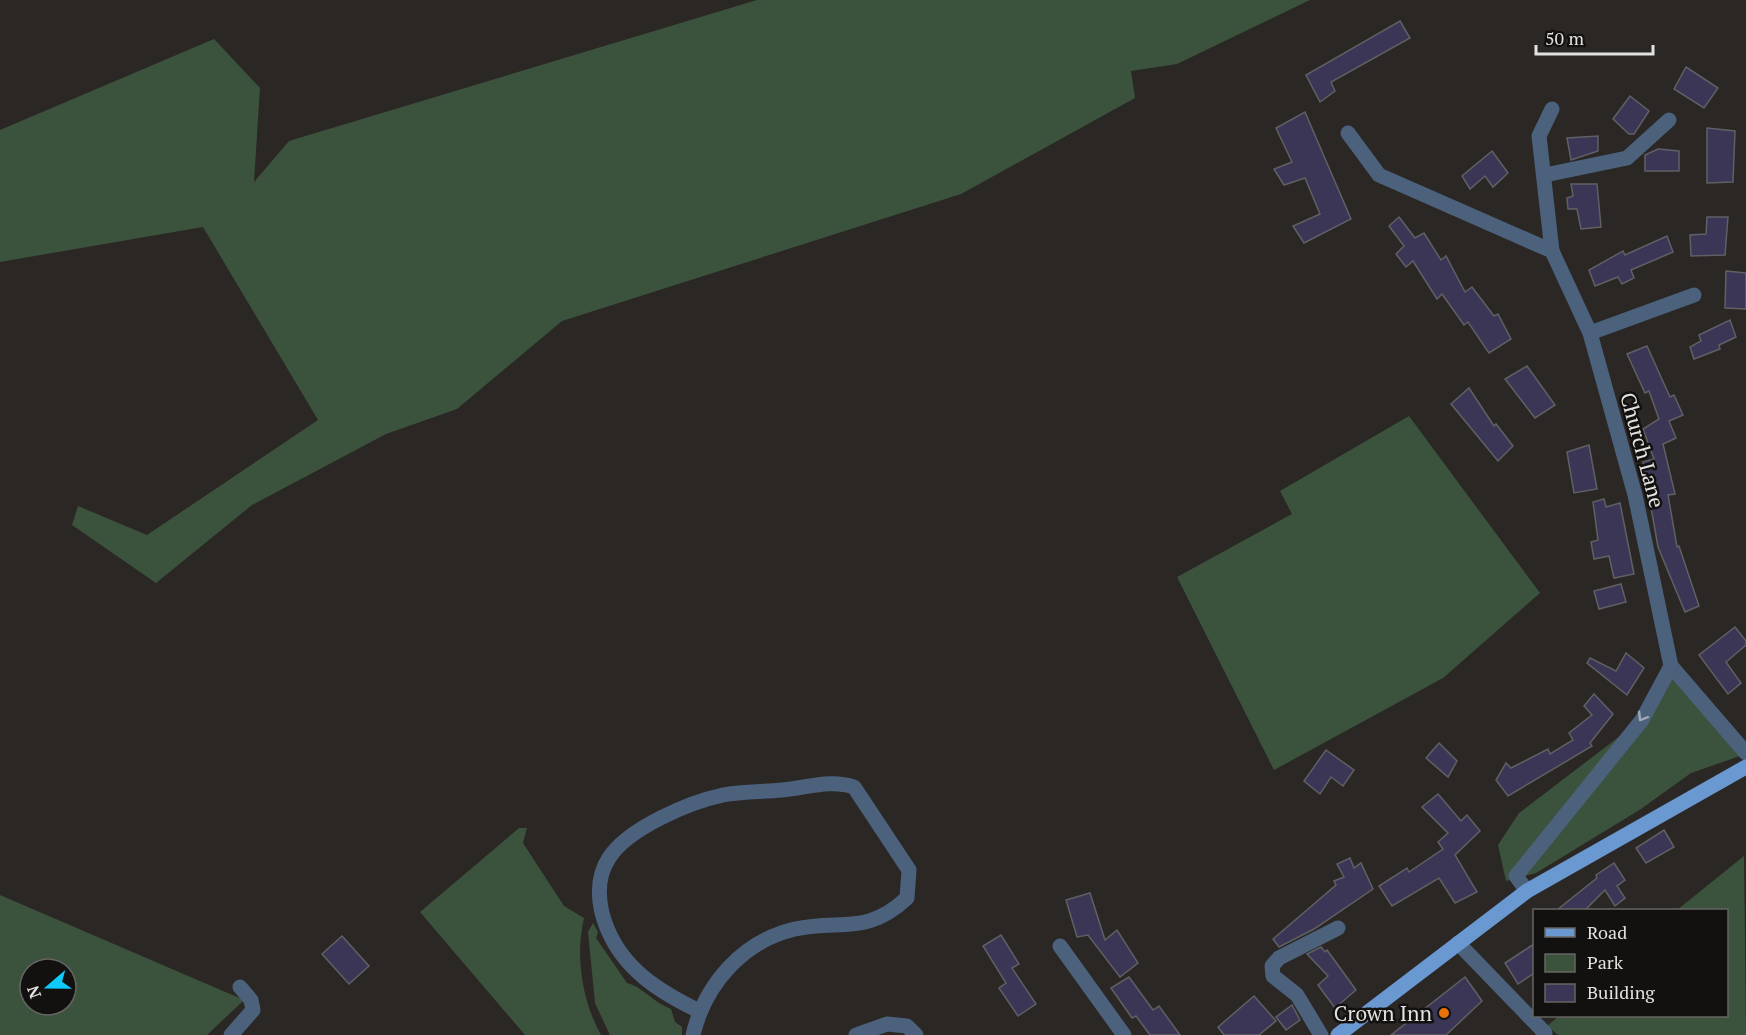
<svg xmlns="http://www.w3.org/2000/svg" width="1746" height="1035" font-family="'PT Serif',serif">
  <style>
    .green { fill: #3b533c; fill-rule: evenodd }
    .building { fill: #3b3656; stroke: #606064; stroke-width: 1.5 }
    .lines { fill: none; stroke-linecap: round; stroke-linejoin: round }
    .street { stroke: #4b617c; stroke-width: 15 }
    .primary { stroke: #6a98d1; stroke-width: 15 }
    .oneway { stroke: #9fa8b3 }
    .food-dot { fill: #e8710a; stroke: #121110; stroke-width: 2 }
    .labels { text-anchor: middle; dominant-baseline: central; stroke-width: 5; stroke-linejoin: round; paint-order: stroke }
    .street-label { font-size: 21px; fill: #e4e2e0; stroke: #121110 }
    .poi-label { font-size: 21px; fill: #e4e2e0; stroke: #121110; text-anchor: end }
  </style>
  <rect width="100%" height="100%" fill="#2b2725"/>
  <g class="green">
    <path d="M757 0H1310L1177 64 1131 71 1135 98 961 194 562 321 457 409 386 434 252 505 156 583 72 525 78 506 147 535 318 420 203 227 0 262V130L214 39 260 88 254 182 289 141Z"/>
    <path d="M1409 416 1540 593 1443 678 1274 770 1177 577 1292 514 1280 491Z"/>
    <path d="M1671 666 1740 756 1691 773 1641 809 1536 873 1506 881 1498 845 1519 813 1641 720Z"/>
    <path d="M519 828H527L523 843 564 906 584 918C575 956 582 1001 601 1035H525L420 912Z"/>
    <path d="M1744 856 1746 1035H1558L1547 1026 1559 1016H1726V910H1677Z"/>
    <path d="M0 895 244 1000 207 1035H0ZM30 969H66V1005H30Z"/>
    <path d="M593 923 598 932 596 938 627 983C641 986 653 1002 671 1009L675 1022 682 1027V1035H610L595 1003 588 932Z"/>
  </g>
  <g class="building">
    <path d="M1400 21 1410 38 1331 82 1335 91 1320 102 1306 75Z"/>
    <path d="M1686 67 1718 88 1704 108 1674 89Z"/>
    <path d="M1630 96 1649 111 1634 134H1629L1613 119Z"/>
    <path d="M1305 112 1351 219 1304 243 1293 226 1320 214 1305 178 1284 185 1274 169 1292 162 1276 128Z"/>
    <path d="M1707 128 1735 131 1733 182 1707 183Z"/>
    <path d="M1598 136V151L1571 160 1567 138Z"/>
    <path d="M1658 149 1679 151V171H1645V155Z"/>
    <path d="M1492 151 1508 173 1493 187 1485 176 1470 189 1462 176Z"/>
    <path d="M1571 184H1597L1601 227 1581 229 1577 209H1568L1567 198 1573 196Z"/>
    <path d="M1399 217 1415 238 1424 233 1441 260 1446 256 1465 292 1472 287 1494 316 1498 314 1511 339 1489 353 1468 322 1464 325 1442 294 1437 299 1413 261 1406 267 1396 254 1404 246 1389 226Z"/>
    <path d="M1707 217H1728L1725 255 1691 256 1690 235 1706 234Z"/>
    <path d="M1667 236 1673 252 1631 270 1634 278 1622 284 1618 277 1595 286 1589 270 1623 251 1625 255Z"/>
    <path d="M1726 271 1746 273V309L1725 308Z"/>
    <path d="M1730 320 1736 337 1719 345 1720 349 1694 359 1690 347 1701 341 1699 335Z"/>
    <path d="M1647 346 1670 397 1674 395 1683 415 1669 421 1676 438 1663 444 1675 494 1668 495 1677 547 1679 546 1699 606 1685 612 1658 547 1643 462 1654 459 1643 429 1659 419 1649 391 1645 393 1627 354Z"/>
    <path d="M1527 366 1555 405 1535 418 1505 379Z"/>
    <path d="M1469 388 1494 426 1496 424 1513 446 1498 461 1451 404Z"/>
    <path d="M1589 445 1597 489 1574 493 1567 452Z"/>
    <path d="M1604 499 1606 507 1620 503 1634 574 1614 578 1609 556 1594 559 1591 542 1598 540 1593 502Z"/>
    <path d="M1621 584 1626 602 1599 609 1594 591Z"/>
    <path d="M1735 627 1746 641V645L1726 662 1741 683 1728 694 1699 655Z"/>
    <path d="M1626 653 1644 668 1627 695 1587 663 1590 658 1616 671Z"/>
    <path d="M1594 694 1613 714 1590 743 1592 746 1508 796 1496 780 1506 763 1511 768 1548 749 1550 754 1573 740 1569 733 1592 715 1584 706Z"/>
    <path d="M1439 743 1457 761 1448 777 1426 758Z"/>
    <path d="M1326 750 1354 770 1343 786 1331 777 1320 794 1304 781Z"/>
    <path d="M1438 794 1461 821 1467 815 1480 831 1455 855 1477 892 1455 903 1439 878 1392 906 1379 886 1407 868 1409 872 1443 849 1438 842 1448 833 1422 807Z"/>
    <path d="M1664 830 1674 847 1646 863 1636 848Z"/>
    <path d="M1350 858 1354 868 1361 863 1373 889 1314 929 1279 947 1273 939 1336 885 1334 881 1344 877 1337 864Z"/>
    <path d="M1614 863 1625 880 1617 886 1625 898 1615 906 1605 890 1585 910H1557L1597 878 1596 875Z"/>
    <path d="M1090 893 1105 940 1117 930 1138 963 1120 977 1088 935 1077 937 1066 900Z"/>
    <path d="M1001 935 1019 964 1012 968 1036 1004 1018 1016 999 988 1006 983 983 946Z"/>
    <path d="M342 936 369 966 349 984 322 954Z"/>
    <path d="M1534 944V973L1518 984 1505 963Z"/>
    <path d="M1321 947 1325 952 1327 950 1356 990 1335 1008 1318 985 1328 976 1307 954Z"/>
    <path d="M1129 977 1153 1010 1159 1006 1180 1035H1150L1136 1016 1132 1018 1111 988Z"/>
    <path d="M1465 977 1482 1001 1446 1035H1391Z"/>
    <path d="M1254 996 1276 1021 1259 1035H1224L1218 1027Z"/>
    <path d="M1292 1005 1300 1020 1286 1030 1276 1017Z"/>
  </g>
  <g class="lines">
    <g class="street">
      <path d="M1552 109 1539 136 1552 251"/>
      <path d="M1348 133 1379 175 1552 251 1590 333 1635 495 1671 666 1746 753"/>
      <path d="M1545 175 1627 158 1669 120"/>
      <path d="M1590 333 1694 295"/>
      <path d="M1527 891 1516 876 1642 720 1671 666"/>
      <path d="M1458 943 1545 1033 1543 1035"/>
      <path d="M1060 946 1124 1035"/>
      <path d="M231 1035 253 1010 251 1000 240 987"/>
      <path d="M693 1035C705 984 743 941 795 929 841 919 866 936 907 898L909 870 854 787C830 779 807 788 782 790 763 792 742 791 723 795 690 802 628 828 609 858 595 879 598 906 607 928 624 970 660 992 699 1011"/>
      <path d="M856 1035 887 1024 907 1026 916 1035"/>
      <path d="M1321 1035 1297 995 1273 976 1272 966 1279 958 1338 928"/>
    </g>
    <path class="primary" d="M1338 1035 1527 891 1746 767"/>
  </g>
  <defs><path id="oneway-chevron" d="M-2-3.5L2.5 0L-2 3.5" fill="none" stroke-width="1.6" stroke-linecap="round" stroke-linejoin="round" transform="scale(1.5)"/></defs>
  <use class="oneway" href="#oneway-chevron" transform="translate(1642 717) rotate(122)"/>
  <circle class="food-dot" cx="1444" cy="1013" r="6"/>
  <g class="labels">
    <g class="street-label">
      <text transform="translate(1643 450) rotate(75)">Church Lane</text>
    </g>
    <g class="poi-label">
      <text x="1432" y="1013">Crown Inn</text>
    </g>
  </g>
  <rect x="1533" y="909" width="195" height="108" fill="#121110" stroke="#666563" stroke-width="1.5"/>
  <rect x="1545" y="928" width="30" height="9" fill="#6a98d1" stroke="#666563" stroke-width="1.5"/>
  <text x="1587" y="939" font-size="18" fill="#e4e2e0">Road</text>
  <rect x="1545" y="954" width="30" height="18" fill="#3b533c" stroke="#666563" stroke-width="1.5"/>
  <text x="1587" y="969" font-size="18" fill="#e4e2e0">Park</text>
  <rect x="1545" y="984" width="30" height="18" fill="#3b3656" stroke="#666563" stroke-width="1.5"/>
  <text x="1587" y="999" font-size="18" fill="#e4e2e0">Building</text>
  <g transform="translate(48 987) rotate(250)"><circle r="28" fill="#121110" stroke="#666563" stroke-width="1.5"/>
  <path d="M0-4.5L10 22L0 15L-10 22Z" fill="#0ecafa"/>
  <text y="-9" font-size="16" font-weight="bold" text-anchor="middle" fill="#e4e2e0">N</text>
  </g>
  <path d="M1536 45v9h117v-9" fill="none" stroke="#e4e2e0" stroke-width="3"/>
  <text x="1545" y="45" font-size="18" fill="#e4e2e0" stroke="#121110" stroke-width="4.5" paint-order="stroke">50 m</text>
</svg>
